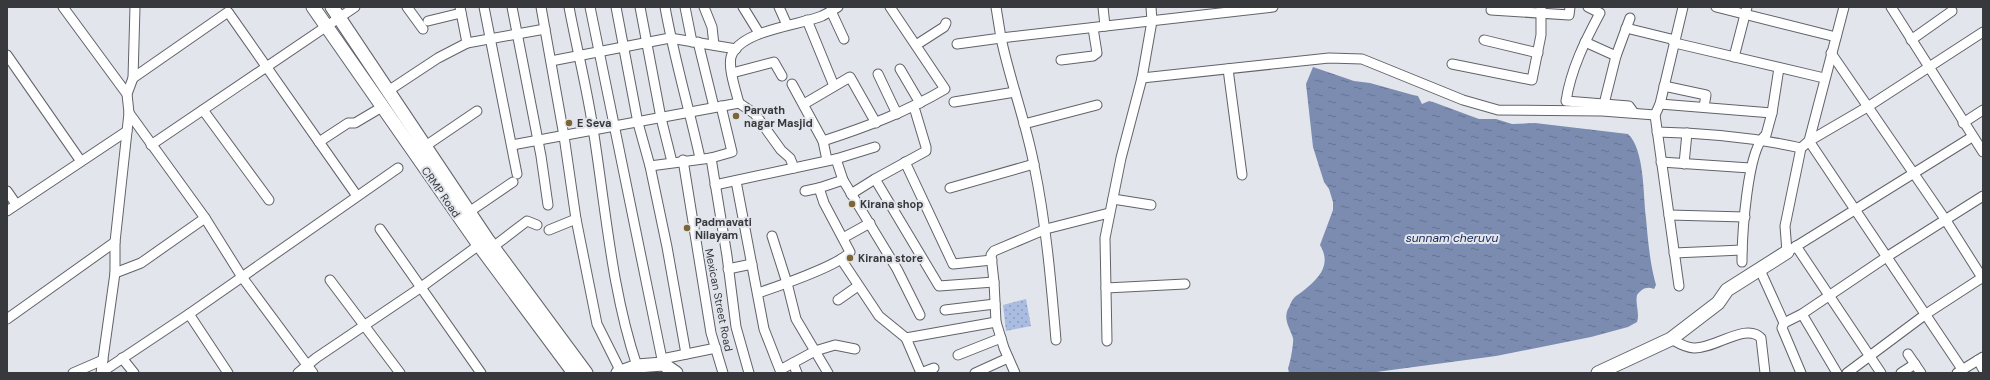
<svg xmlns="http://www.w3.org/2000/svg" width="1990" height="380" font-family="'DM Sans',sans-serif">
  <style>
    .park { fill: url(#park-dots) }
    .water { fill: url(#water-ripples) }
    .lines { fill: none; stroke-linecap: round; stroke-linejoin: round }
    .street-casing { stroke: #606369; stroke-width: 11 }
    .secondary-casing { stroke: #606369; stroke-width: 15 }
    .street { stroke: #fff; stroke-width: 9 }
    .secondary { stroke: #fff; stroke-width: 13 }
    .poi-dot { fill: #7c6636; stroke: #e2e5ec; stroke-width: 1.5 }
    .labels { text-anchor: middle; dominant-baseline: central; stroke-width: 4; stroke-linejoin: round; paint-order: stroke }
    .poi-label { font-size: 11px; font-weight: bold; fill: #38393c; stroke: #e2e5ec; text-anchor: start }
    .street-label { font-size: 11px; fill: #38393c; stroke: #e2e5ec }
    .water-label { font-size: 12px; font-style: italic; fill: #172857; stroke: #e2e5ec }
  </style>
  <defs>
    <pattern id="park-dots" width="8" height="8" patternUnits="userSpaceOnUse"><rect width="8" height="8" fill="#aabce1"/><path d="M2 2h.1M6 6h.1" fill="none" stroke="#8b9ab8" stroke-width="1.8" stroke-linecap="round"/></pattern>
    <pattern id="water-ripples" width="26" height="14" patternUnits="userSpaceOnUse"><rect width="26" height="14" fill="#7b8cb0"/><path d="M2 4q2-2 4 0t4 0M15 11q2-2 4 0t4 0" fill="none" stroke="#667390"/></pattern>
  </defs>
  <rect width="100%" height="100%" fill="#e2e5ec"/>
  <path class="park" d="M1026 299 1031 326 1006 331 1003 305Z"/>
  <path class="water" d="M1313 67 1354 81 1370 83 1413 95 1418 96 1422 104 1429 101 1433 102 1479 119H1496L1512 124 1535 123 1628 134C1645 150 1643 196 1646 218 1648 241 1650 264 1656 285L1654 289C1646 286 1642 289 1637 295 1635 304 1640 314 1637 322L1628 327 1591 337 1496 356 1369 373H1289L1288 368C1290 365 1294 342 1293 338 1290 328 1283 320 1288 309 1290 306 1291 301 1294 298 1296 295 1301 293 1303 291 1319 278 1332 265 1320 245L1333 210V202L1329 189 1324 182 1313 147 1306 84Z"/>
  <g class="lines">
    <defs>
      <g id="street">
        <path d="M63 7 127 94"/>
        <path d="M407 7 423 29"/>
        <path d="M460 7 467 43 545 29"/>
        <path d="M484 7 517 174"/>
        <path d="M512 7 541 156 548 205"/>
        <path d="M541 7 564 136 576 219 597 324 621 372"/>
        <path d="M569 7C577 50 588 92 594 135 606 212 612 292 637 366"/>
        <path d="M590 7 663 364"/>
        <path d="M616 7 638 123 650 166 667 247 686 354"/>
        <path d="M640 7 661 118 672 162"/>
        <path d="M665 7C674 58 689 108 700 158"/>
        <path d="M685 7 692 42"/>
        <path d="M704 7 712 27 714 45"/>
        <path d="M743 7 759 33"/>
        <path d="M779 7 787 25"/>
        <path d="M1103 7 1105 26"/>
        <path d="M1588 7 1600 13C1585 41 1571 69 1566 101L1629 106 1634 113"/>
        <path d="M1716 7 1836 37"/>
        <path d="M1844 7 1809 141 1801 148 1785 226 1787 252 1972 137"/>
        <path d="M1891 7 1983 152"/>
        <path d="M1491 10 1569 15 1570 7"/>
        <path d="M831 11 844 39"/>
        <path d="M807 20 834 86"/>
        <path d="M428 21 461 13"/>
        <path d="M1626 28 1671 39 1675 43 1824 78"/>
        <path d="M1484 40 1538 53"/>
        <path d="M1911 40 1952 11"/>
        <path d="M698 42 714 107"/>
        <path d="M1585 42 1616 56"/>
        <path d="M957 44 1001 38 996 7"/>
        <path d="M916 45 944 27 946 23"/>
        <path d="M1831 53 1945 219 1983 279"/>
        <path d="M7 55 80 160"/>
        <path d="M1734 57 1747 7"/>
        <path d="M1061 60 1093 56 1097 53 1093 28"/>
        <path d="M551 61 670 38 736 49"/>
        <path d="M1452 64 1532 80 1541 35V7"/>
        <path d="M900 69 920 103"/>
        <path d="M1228 69 1242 175"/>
        <path d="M732 73 774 62 782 76"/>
        <path d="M878 74 897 114"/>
        <path d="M133 78 228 12 357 196"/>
        <path d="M1142 78 1329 58 1362 59 1463 100 1498 110 1602 111 1655 115 1660 104 1683 7"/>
        <path d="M792 84 823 141 827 160"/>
        <path d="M1664 86 1706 95 1704 107"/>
        <path d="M388 91 438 58 467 43"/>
        <path d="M954 102 1015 92"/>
        <path d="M739 103 755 114 781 150 790 158 794 168"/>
        <path d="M804 104 850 77 876 123"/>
        <path d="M1604 104 1616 56 1630 18"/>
        <path d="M1660 104 1772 113"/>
        <path d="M203 110 269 200"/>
        <path d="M129 113 205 218 242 277 313 373"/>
        <path d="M1655 115 1679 286"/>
        <path d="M1963 123 1983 110"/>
        <path d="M1024 124 1097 105"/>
        <path d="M1657 132C1708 133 1752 137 1801 148"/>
        <path d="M823 141C866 127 906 112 945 89L890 7"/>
        <path d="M319 142 348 123H355L382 107"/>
        <path d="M151 145 355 7"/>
        <path d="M512 145 739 103C736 91 728 69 731 57 739 30 801 25 822 16 828 13 833 10 838 7"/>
        <path d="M424 147 477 111"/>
        <path d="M711 158 727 256 736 327 749 373"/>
        <path d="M836 159 843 180 897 269 920 315"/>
        <path d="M683 160 711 333 723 373"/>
        <path d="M905 162 953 264 992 260"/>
        <path d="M1661 162 1750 168"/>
        <path d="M1684 164 1687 133"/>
        <path d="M650 166 711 158 732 152 721 106"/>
        <path d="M875 179 939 286 994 282"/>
        <path d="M736 181 764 329 780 370 815 351 835 345 855 349"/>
        <path d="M715 185 836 159 875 147"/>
        <path d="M950 188 1034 164"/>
        <path d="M7 191 16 204"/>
        <path d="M805 191 819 188 843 180"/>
        <path d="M851 194 875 179 926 151V147L914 107"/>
        <path d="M1113 199 1151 205"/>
        <path d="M7 211 127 131"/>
        <path d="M469 212 513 182"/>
        <path d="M1669 215 1745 217"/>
        <path d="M380 229 481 373"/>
        <path d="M549 230 576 219"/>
        <path d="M772 236 787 283 796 319 828 373"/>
        <path d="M843 238 870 223"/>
        <path d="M1796 246 1881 373"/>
        <path d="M493 247 527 221 537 225"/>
        <path d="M1674 253 1742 250"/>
        <path d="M841 259 879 316 906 338 921 373"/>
        <path d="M1742 262C1742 238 1747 147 1766 135L1772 113 1779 68"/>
        <path d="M728 269 752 264"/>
        <path d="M1760 270 1784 323 1802 314 1888 256 1983 196"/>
        <path d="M115 273 141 263 205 218"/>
        <path d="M330 280 400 373"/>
        <path d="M1106 288 1185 284"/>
        <path d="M758 293C776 287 840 265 850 252L824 203 819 188"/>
        <path d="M838 300 858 286"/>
        <path d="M945 310 995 304"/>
        <path d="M189 314 228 373"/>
        <path d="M1802 314 1837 373"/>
        <path d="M7 319 115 242"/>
        <path d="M1784 323 1782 328 1801 373"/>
        <path d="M906 338 996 322"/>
        <path d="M1671 339C1678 343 1686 348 1694 348 1715 349 1746 322 1761 338L1765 373"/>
        <path d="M1056 340C1051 281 1046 223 1034 165 1026 122 1010 81 1001 38L1273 7"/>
        <path d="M1107 341 1105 238 1121 158 1142 78 1152 21 1151 7"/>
        <path d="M1908 354 1921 373"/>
        <path d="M958 355 1001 338"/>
        <path d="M122 358 134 373"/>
        <path d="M662 359 716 348"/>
        <path d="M1978 360 1983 369"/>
        <path d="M793 363 797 373"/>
        <path d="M1962 369 1809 141 1869 106 1983 32"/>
        <path d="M102 372 189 314 398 168"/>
        <path d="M73 373 103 360"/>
        <path d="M101 373 115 273V242L129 113 127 94 133 78 135 7"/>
        <path d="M298 373 316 358 420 288 479 245"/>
        <path d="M921 373 934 368"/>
        <path d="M975 373 1008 358"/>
        <path d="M1015 373 1004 348 996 322 994 282 991 255 994 251 1046 229 1109 213"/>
        <path d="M1847 373 1926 314 1983 277"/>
        <path d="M1901 373 1915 364"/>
        <path d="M1957 373 1983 357"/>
      </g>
      <g id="secondary">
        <path d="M313 7 479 245 574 373"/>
        <path d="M332 7 487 239 586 373"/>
        <path d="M618 373 637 366 663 364 676 373"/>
        <path d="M1598 373 1671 339 1718 303 1727 290 1787 252"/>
      </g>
    </defs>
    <use href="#street" class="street-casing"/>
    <use href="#secondary" class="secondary-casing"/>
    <use href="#street" class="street"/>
    <use href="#secondary" class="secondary"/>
  </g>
  <g class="poi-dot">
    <circle cx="736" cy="116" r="4"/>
    <circle cx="569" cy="123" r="4"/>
    <circle cx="852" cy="204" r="4"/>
    <circle cx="687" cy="228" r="4"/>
    <circle cx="850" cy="258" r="4"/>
  </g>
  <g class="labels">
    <g class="poi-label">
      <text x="744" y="110">Parvath<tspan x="744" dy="13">nagar Masjid</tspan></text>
      <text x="577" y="123">E Seva</text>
      <text x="860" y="204">Kirana shop</text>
      <text x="695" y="222">Padmavati<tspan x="695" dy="13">Nilayam</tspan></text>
      <text x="858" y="258">Kirana store</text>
    </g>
    <g class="street-label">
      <text transform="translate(441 192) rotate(55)">CRMP Road</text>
      <text transform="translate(719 300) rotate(79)">Mexican Street Road</text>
    </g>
    <g class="water-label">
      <text x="1452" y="238">sunnam cheruvu</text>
    </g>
  </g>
  <rect width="1990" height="380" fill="none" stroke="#38393c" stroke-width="16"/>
</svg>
